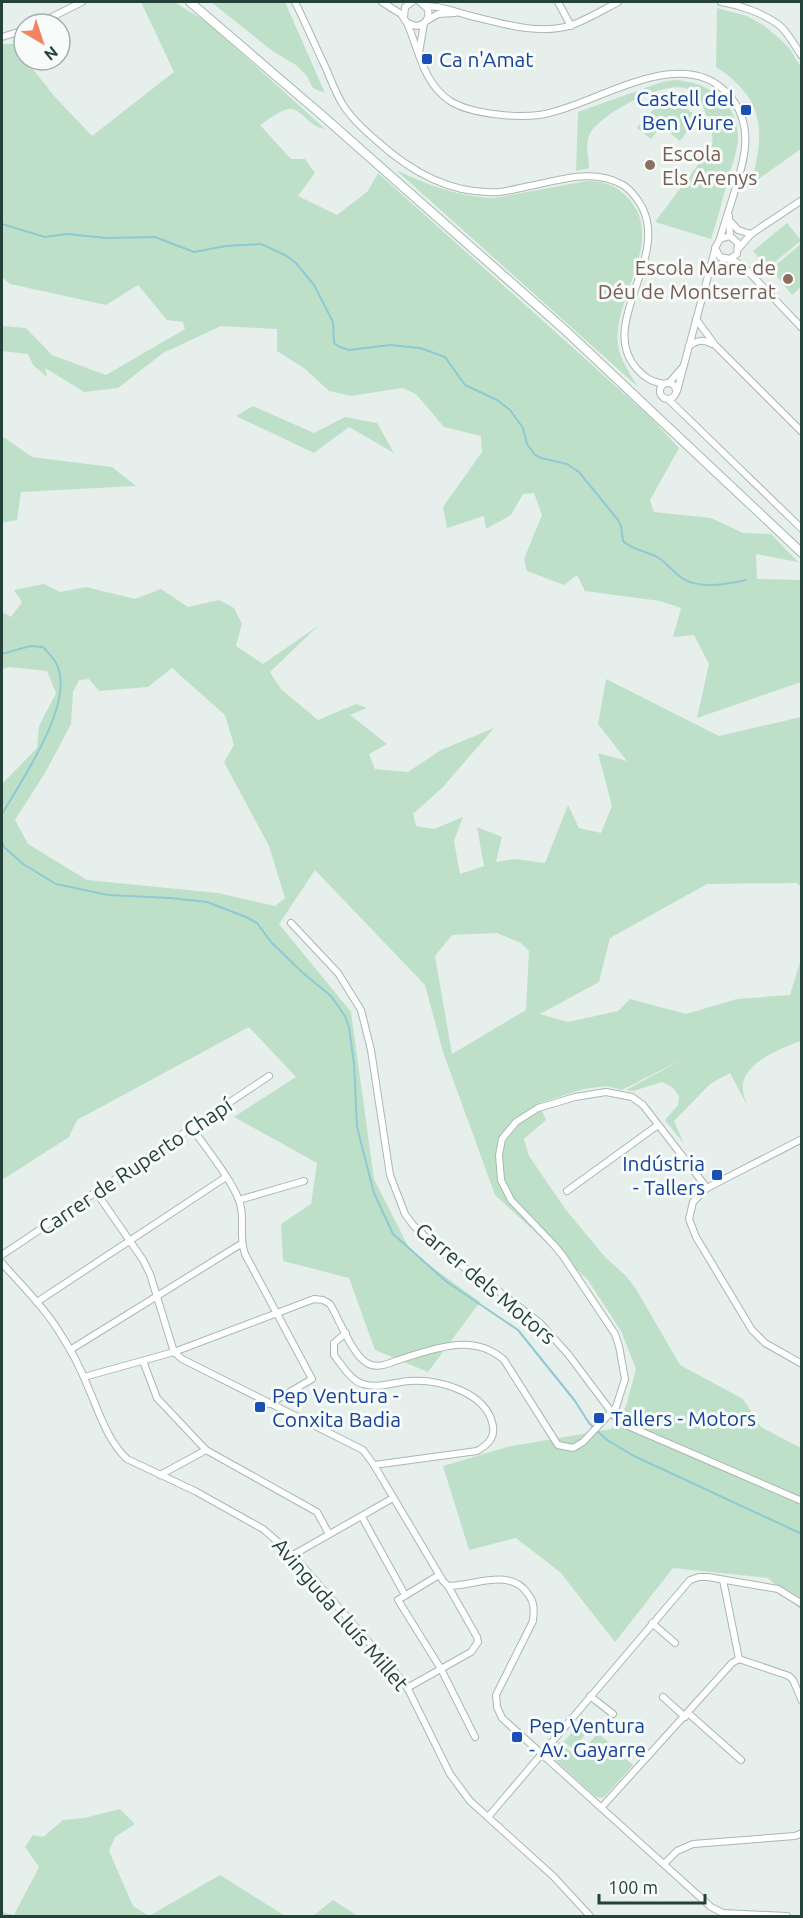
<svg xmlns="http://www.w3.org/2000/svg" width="803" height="1918" font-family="Ubuntu,sans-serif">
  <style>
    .green { fill: #bfe0c8; fill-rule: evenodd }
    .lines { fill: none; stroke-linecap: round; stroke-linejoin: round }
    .stream { stroke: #8ec9d4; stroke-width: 2 }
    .street-casing { stroke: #a8b8b2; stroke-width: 8 }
    .secondary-casing { stroke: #a4bbb3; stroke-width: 10 }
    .street { stroke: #fff; stroke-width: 6 }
    .secondary { stroke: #fff; stroke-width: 8 }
    .transit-dot { fill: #1a4fb4; stroke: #f7fbf9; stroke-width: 2 }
    .education-dot { fill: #8d6e63; stroke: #f7fbf9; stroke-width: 2 }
    .labels { text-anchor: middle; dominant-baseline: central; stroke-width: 6; stroke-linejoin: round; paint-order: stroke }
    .transit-label { font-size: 21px; fill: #164399; stroke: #f7fbf9; text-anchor: start }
    .education-label { font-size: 21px; fill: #785e54; stroke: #f7fbf9; text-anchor: start }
    .street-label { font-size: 21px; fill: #24423a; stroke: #f7fbf9 }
  </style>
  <rect width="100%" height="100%" fill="#e6efeb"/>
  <g class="green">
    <path d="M141 2H174L207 22 325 129C308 128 301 104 285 110 276 113 268 120 260 125L291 159H305L315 173 298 196 337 215 368 191 378 173 650 417 679 448 650 500 654 512 711 518 743 533 771 534 798 562 756 554 757 579 801 580V682L697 718 709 664 694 635 673 637 681 608 660 601 585 591 577 575 564 585 527 571 524 559 542 515 534 493 523 494 511 515 486 529 484 516 447 528 443 507 482 452 481 436 444 427 416 394 402 388 351 396 329 391 304 368 277 351V329L221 326 163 353 118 388 84 392 45 368 47 377 33 365 28 354 2 351V326L26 328 52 355 106 375 185 329 183 322 167 320 138 285 106 305 10 284 2 277V44H13L55 97 92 136 174 72Z"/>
    <path d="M211 2H285L325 93 313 88 306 75 296 65 274 52Z"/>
    <path d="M717 8 747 16 763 25 778 37 789 48 801 67V149L750 185C766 134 765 98 716 67Z"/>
    <path d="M675 80C709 82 739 103 738 140 737 152 732 165 729 176 723 197 718 218 711 239L655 222 712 146C714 135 710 126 706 115 703 105 699 94 688 89 666 79 598 114 589 136 585 148 589 157 589 168L576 171 578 112 662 82Z"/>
    <path d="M669 103 681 105 698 117 680 141 661 126 651 139 637 128C647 116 653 106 669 103Z"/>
    <path d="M396 170C428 185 459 197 494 198L587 181C602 181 614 184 625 195 670 237 612 296 618 345 620 359 630 374 638 387Z"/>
    <path d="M787 223 801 240V287L792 295 771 269 801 244 799 242 768 268 753 251Z"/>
    <path d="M253 406 314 433 345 417 377 423 394 453 349 427 314 453 236 416Z"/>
    <path d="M2 436 32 457 112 467 136 486 21 492 17 520 2 523Z"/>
    <path d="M44 584 60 592 86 587 135 599 161 589 188 607 219 600 234 608 242 624 236 646 263 664 318 626 270 672 281 689 318 720 356 704 367 708 350 715 387 744 369 754 375 769 408 772 441 750 494 728 443 787 413 814 416 826 434 829 463 817 454 841 460 874 484 866 477 827 502 837 496 862 515 859 545 863 568 805 579 828 601 833 612 806 598 753 627 761 598 724 606 679 719 736 801 717V887L797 883 707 884 610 938 599 982 540 1014 568 1022 618 1011 630 999 686 1014 737 999 790 995 801 959V1041C783 1047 740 1064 743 1089 743 1095 746 1102 748 1107L730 1073 710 1084 674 1121 684 1144 665 1120 678 1105 679 1096 672 1087 662 1082 633 1091 626 1090 687 1057 622 1090 606 1086 584 1089 539 1103 546 1120 524 1139 529 1156 566 1210 605 1257 626 1276 636 1289 680 1365 743 1399 761 1427 801 1448V1610L768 1578 673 1568 615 1642 560 1572 516 1538 469 1550 443 1466 507 1447 611 1429 626 1406 636 1369 621 1331 588 1280 495 1195 443 1052 425 985 315 870 279 924 351 1012 374 1179 411 1252 480 1302 428 1372 375 1350 349 1278 283 1261 281 1224 311 1204 317 1163 234 1117 296 1077 249 1027 77 1120 69 1137 2 1180V784L37 748 39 726 56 693 47 671 9 667 2 669V612L11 617 22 602 14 590ZM172 668 225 715 234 745 224 762 269 846 285 898 275 906 218 893 87 880 28 844 15 820 45 773 71 724 73 692 79 680 89 679 99 691 148 687ZM497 933 521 943 529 951 526 1010 452 1054 435 956 452 935Z"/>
    <path d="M580 1723 589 1730 573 1749 564 1742Z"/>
    <path d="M598 1733 633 1765 606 1795 602 1798 596 1797 553 1758C549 1751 554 1747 559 1742L577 1757Z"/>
    <path d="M120 1809 135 1824 115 1837 109 1851 133 1906 149 1916 220 1875 285 1916H2V1912L14 1915 39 1867 25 1847 33 1835 43 1837 63 1820 84 1818Z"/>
    <path d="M333 1900 358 1916H313Z"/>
  </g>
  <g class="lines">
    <g class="stream">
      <path d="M2 224 45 237 66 234 107 238 155 237 194 252 226 246 261 244 285 255 296 263 314 285 333 322 334 343 340 347 349 350 390 345 420 348 445 357 465 385 497 400 510 410 523 428 527 444 535 455 541 458 567 464 579 472 618 520 621 526 623 541C633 550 645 551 657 557 666 562 673 572 682 578 699 590 726 584 746 580"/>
      <path d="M2 654 30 646 43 647C48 653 54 658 57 665 75 704 21 781 2 814"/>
      <path d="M2 841 4 847 23 864 56 884 108 895 170 898 207 902 246 917 257 923 271 942 303 973 331 996 345 1016 349 1027 354 1064 357 1127 374 1193 393 1234 447 1282 518 1330 575 1401 589 1423 607 1440 634 1456 802 1534"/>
    </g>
    <defs>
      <g id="street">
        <path d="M295 2C305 22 314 43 324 64 330 77 335 92 343 105 352 119 364 130 377 141 410 171 452 195 499 192 509 191 520 188 530 186 561 180 593 168 623 185 631 190 636 197 641 205 671 258 596 324 637 369 645 378 652 382 664 384"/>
        <path d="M382 2 401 14 407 23 416 26C425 25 430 19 428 9L420 2"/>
        <path d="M558 2 571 26"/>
        <path d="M721 2C740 5 763 13 779 25 788 32 795 47 802 56"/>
        <path d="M426 6C441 6 453 11 467 15 500 23 539 36 572 25 588 19 603 10 618 2"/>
        <path d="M404 18 405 7 412 2"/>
        <path d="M428 20 438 14 455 13"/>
        <path d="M407 23C419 50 423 83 450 101 471 114 515 118 539 115 594 107 679 42 727 93 741 107 747 127 745 147 743 173 727 212 720 239L715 248 720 257 730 259 743 266 802 328"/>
        <path d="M38 24 82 2"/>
        <path d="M2 37 24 30"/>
        <path d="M419 53 424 23"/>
        <path d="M729 216 730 236"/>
        <path d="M729 220 738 230 751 234"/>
        <path d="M720 239 730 236 738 243 737 254 730 259"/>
        <path d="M739 248 751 234 802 200"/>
        <path d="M711 274 725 260"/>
        <path d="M696 319 715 345 802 432"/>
        <path d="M689 346C698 340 703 339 712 344"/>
        <circle cx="668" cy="391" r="8"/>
        <path d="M669 383 683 367"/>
        <path d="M677 391 715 250"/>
        <path d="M668 399 802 529"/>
        <path d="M291 923 338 973 361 1010 371 1050 390 1175 405 1214 413 1225 439 1250 497 1290 540 1323 568 1354 619 1422 802 1501"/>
        <path d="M192 1128C205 1147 238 1187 241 1208 244 1224 239 1238 245 1254L312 1379 269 1404"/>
        <path d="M802 1139 707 1188 693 1202 689 1219 696 1237 752 1330 765 1343 802 1364"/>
        <path d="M567 1191 658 1125"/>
        <path d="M96 1192 143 1260 150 1274 174 1352 182 1359 363 1450 374 1465 443 1581 448 1586C475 1586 510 1567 528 1594 535 1603 534 1610 533 1621L496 1695 497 1707 502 1718 711 1907 723 1913 787 1916"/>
        <path d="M239 1200 304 1181"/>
        <path d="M2 1255 269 1076"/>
        <path d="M2 1263C23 1287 47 1310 63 1338 73 1353 81 1370 88 1387 99 1412 107 1440 127 1459L195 1491 263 1529 293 1555 406 1685 450 1774 470 1801 553 1876 590 1916"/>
        <path d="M37 1302 226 1177"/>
        <path d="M346 1333 334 1343V1355C341 1364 351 1381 363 1384 378 1389 394 1382 409 1381 439 1379 487 1392 493 1426 495 1439 487 1445 477 1451L374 1465"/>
        <path d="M70 1350 241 1244"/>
        <path d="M143 1361 157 1398 206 1450 317 1512 329 1534"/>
        <path d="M84 1377 174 1352 314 1299 323 1300 330 1304C339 1319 353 1356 367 1363 377 1369 388 1364 398 1360 433 1349 473 1332 504 1360L558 1445 573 1448 583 1442 616 1407 625 1379 619 1346 615 1334 563 1256 553 1244 511 1200 501 1180 499 1155 502 1139 516 1122 538 1108 575 1097 606 1092 632 1097 643 1105 707 1188"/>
        <path d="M160 1475 206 1450"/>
        <path d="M362 1517 405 1595"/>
        <path d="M293 1555 393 1498"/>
        <path d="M439 1575 398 1600 441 1669 475 1737"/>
        <path d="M723 1580 739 1659"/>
        <path d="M652 1623 675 1643"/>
        <path d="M739 1659 789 1676 793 1680 802 1701"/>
        <path d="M407 1688 471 1652 478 1642 477 1637 448 1586"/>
        <path d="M590 1696 613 1714"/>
        <path d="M663 1697 685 1717"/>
        <path d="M688 1713 741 1760"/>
        <path d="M601 1808 732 1663 739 1659"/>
        <path d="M488 1817 690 1580 699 1577H708L778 1589 802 1604"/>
        <path d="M664 1864 677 1851 693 1844 795 1836 802 1833"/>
      </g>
      <path id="secondary" d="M190 2 324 117 566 331 802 553"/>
    </defs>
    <use href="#street" class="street-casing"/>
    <use href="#secondary" class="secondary-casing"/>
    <use href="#street" class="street"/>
    <use href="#secondary" class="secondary"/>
  </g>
  <g class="transit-dot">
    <rect x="421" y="53" width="12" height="12" rx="3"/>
    <rect x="740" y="104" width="12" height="12" rx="3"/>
    <rect x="711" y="1169" width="12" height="12" rx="3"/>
    <rect x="254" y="1401" width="12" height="12" rx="3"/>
    <rect x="593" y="1412" width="12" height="12" rx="3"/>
    <rect x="511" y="1731" width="12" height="12" rx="3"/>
  </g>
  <g class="education-dot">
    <circle cx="650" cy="165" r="6"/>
    <circle cx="788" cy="279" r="6"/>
  </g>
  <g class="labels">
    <g class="transit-label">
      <text x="439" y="59">Ca n'Amat</text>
      <text x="734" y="98" text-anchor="end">Castell del<tspan x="734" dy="24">Ben Viure</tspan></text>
      <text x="705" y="1163" text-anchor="end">Indústria<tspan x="705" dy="24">- Tallers</tspan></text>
      <text x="272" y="1395">Pep Ventura -<tspan x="272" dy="24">Conxita Badia</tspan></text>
      <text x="611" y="1418">Tallers - Motors</text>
      <text x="529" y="1725">Pep Ventura<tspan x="529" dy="24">- Av. Gayarre</tspan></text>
    </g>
    <g class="education-label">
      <text x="662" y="153">Escola<tspan x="662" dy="24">Els Arenys</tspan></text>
      <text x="776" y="267" text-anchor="end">Escola Mare de<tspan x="776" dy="24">Déu de Montserrat</tspan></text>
    </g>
    <g class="street-label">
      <text transform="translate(135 1166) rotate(-34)">Carrer de Ruperto Chapí</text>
      <text transform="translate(486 1283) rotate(40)">Carrer dels Motors</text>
      <text transform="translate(341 1614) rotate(49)">Avinguda Lluís Millet</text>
    </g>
  </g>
  <rect width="803" height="1918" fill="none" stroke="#24423a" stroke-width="6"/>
  <g transform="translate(42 42) rotate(141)"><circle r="28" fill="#f7fbf9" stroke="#a3b1ad" stroke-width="1.5"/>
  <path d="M0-4.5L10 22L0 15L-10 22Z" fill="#f4845f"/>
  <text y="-9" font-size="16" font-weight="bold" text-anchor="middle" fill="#24423a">N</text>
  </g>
  <path d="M599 1894v9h106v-9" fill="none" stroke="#24423a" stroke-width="3"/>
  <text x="608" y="1894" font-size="18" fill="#24423a" stroke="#f7fbf9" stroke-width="4.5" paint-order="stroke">100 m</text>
</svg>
